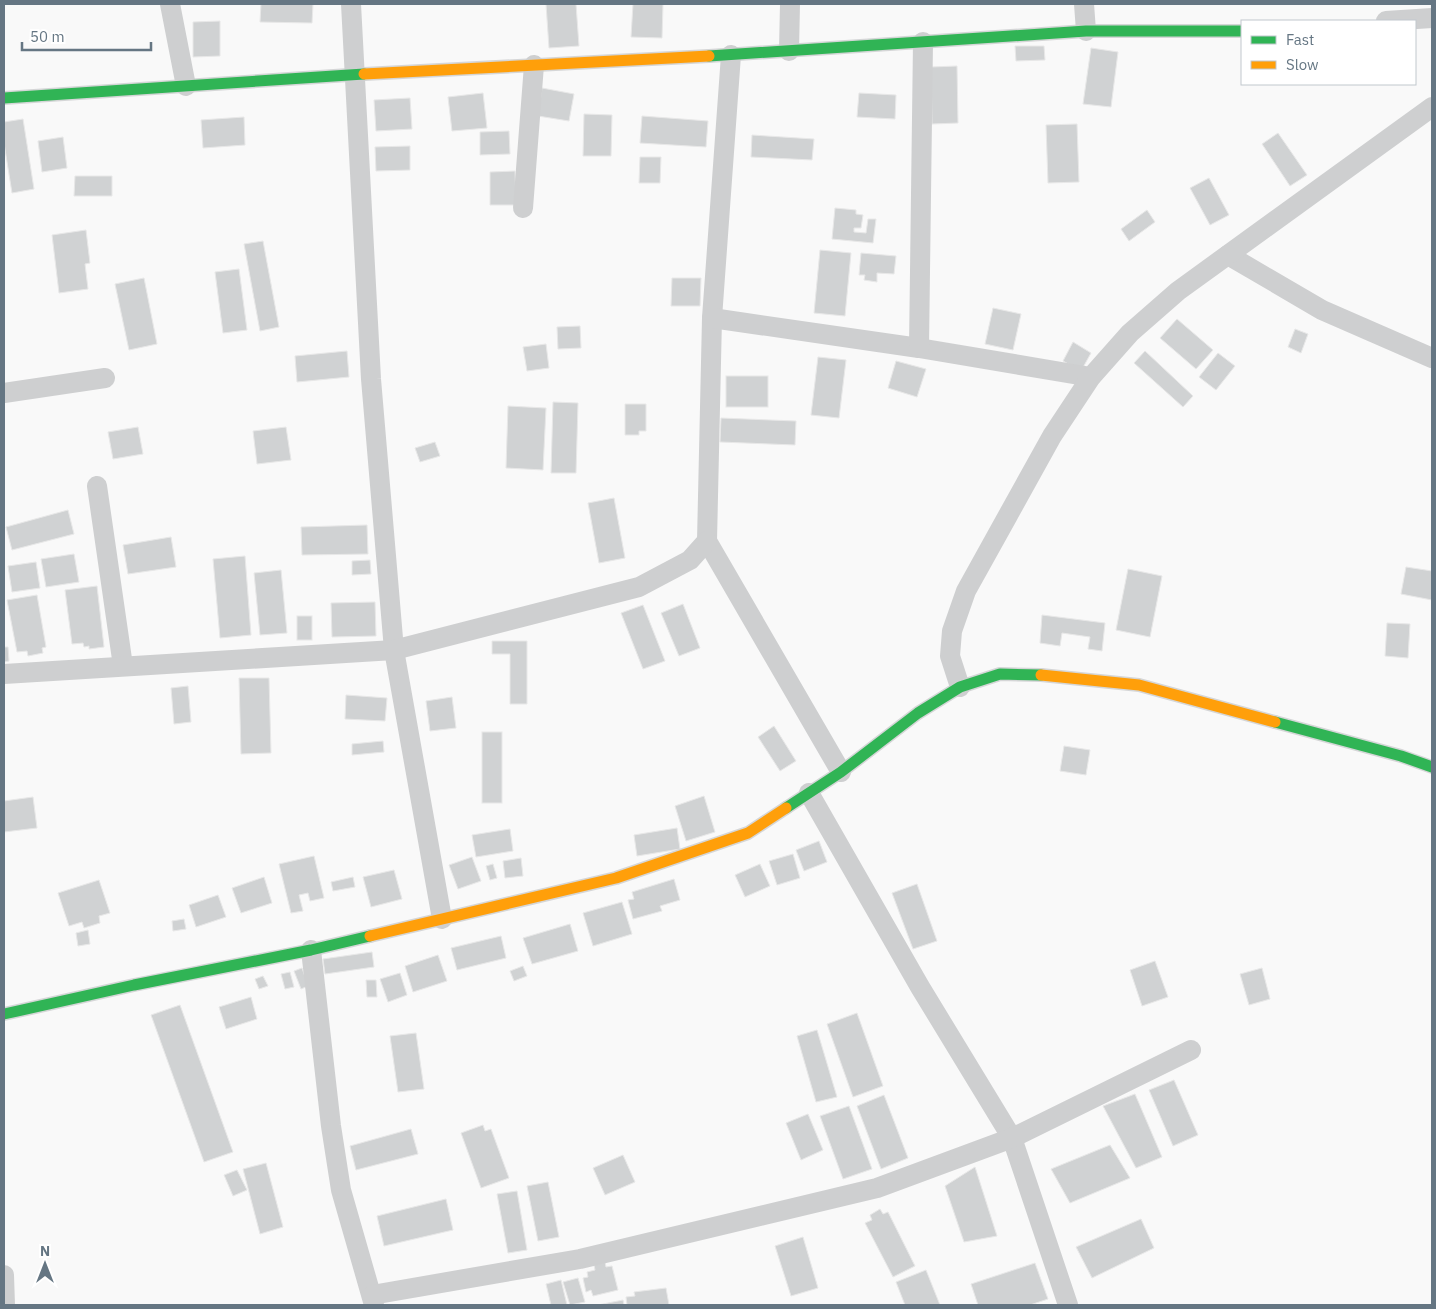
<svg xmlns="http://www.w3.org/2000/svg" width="1436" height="1309" font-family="'IBM Plex Sans',sans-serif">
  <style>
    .building { fill: #d0d2d3; stroke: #e8e8e8 }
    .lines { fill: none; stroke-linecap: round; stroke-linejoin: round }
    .fast-casing { stroke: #d5d6d7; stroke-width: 14 }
    .slow-casing { stroke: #d5d6d7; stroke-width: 14 }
    .street { stroke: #cecfd0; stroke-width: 20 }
    .fast { stroke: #30b455; stroke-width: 11 }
    .slow { stroke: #ff9f0a; stroke-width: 11 }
  </style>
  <rect width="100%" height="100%" fill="#f9f9f9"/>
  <g class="building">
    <path d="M261 4H313L312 23 260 22Z"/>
    <path d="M546 4H576L579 46 549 48Z"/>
    <path d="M633 4H663L662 38 631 37Z"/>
    <path d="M220 21V56L193 57V22Z"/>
    <path d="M1015 46H1044L1045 60 1016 61Z"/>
    <path d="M1091 48 1118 52 1111 107 1083 104Z"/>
    <path d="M957 66 958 123 932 124 931 67Z"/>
    <path d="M542 88 574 94 569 121 538 116Z"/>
    <path d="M483 93 487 128 452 131 448 97Z"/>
    <path d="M859 93 896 95 895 119 857 117Z"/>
    <path d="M410 98 412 129 376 131 374 100Z"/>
    <path d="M584 114 612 115 611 156H583Z"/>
    <path d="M642 116 708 121 706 147 640 143Z"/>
    <path d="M244 117 245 145 203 148 201 120Z"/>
    <path d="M23 119 34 189 12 193 4 143V122Z"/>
    <path d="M1077 124 1079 182 1048 183 1046 125Z"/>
    <path d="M509 131 510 154 480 155V132Z"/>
    <path d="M1278 133 1307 175 1290 186 1262 144Z"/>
    <path d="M752 135 814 139 812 160 751 157Z"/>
    <path d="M63 137 67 168 42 172 38 141Z"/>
    <path d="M410 146V170L376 171 375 147Z"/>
    <path d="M640 157H661L660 183H639Z"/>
    <path d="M515 171 516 205H490V172Z"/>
    <path d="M75 176H112V196H74Z"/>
    <path d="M1209 178 1229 215 1210 225 1190 188Z"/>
    <path d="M835 208 856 210V214L863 215 861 228H854V232L866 233 868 219H876L873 243 832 239Z"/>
    <path d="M1147 210 1155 222 1129 241 1121 229Z"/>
    <path d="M86 230 90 263 85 264 88 289 59 293 52 235Z"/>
    <path d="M263 241 279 327 260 331 244 244Z"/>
    <path d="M820 250 851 253 845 316 814 313Z"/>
    <path d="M861 253 896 256 894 274 877 273V282L864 280 865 275H859Z"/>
    <path d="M239 269 247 330 223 333 215 272Z"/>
    <path d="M144 278 157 344 129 350 115 284Z"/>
    <path d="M672 278H701L700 306H671Z"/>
    <path d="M993 308 1021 314 1013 350 985 344Z"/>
    <path d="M1177 319 1213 350 1196 369 1160 338Z"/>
    <path d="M580 326 581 348 558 349 557 327Z"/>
    <path d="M1295 329 1308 334 1301 353 1288 347Z"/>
    <path d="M1073 342 1091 353 1081 371 1063 361Z"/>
    <path d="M546 344 549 368 527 371 523 347Z"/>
    <path d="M347 351 349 377 297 382 295 356Z"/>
    <path d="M1145 351 1193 396 1183 407 1134 363Z"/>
    <path d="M1218 353 1235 366 1216 390 1199 377Z"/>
    <path d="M818 357 846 360 839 418 811 415Z"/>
    <path d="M896 361 926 369 917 397 888 388Z"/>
    <rect x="726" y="376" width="42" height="31"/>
    <path d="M553 402 578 403 576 473H551Z"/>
    <path d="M625 404H646V431H639V435H625Z"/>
    <path d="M508 406 546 408 543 470 506 468Z"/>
    <path d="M721 418 796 421 795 445 720 442Z"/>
    <path d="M138 427 143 454 113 459 108 432Z"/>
    <path d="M286 427 291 460 257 464 253 431Z"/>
    <path d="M435 442 440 456 420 462 415 448Z"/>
    <path d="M614 498 625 558 599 563 588 503Z"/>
    <path d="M68 510 74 534 12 550 6 527Z"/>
    <path d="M367 525 368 554 302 555 301 527Z"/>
    <path d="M171 537 176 567 128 574 123 545Z"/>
    <path d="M74 554 79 582 46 587 41 559Z"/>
    <path d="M245 556 251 635 220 638 213 559Z"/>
    <path d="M370 560 371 574 352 575V561Z"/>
    <path d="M36 562 40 588 12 592 8 566Z"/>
    <path d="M1406 567 1432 571V600L1401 594Z"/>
    <path d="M1128 569 1162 576 1150 637 1116 630Z"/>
    <path d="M281 570 287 633 260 635 254 573Z"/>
    <path d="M97 586 104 647 89 649V646L84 647 83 643 72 644 65 590Z"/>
    <path d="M37 595 46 647 42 648 43 653 28 656 27 651 17 652 7 600Z"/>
    <path d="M375 602 376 636 332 637 331 603Z"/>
    <path d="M683 604 700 648 679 656 661 613Z"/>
    <path d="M643 605 665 661 643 669 621 613Z"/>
    <path d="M1042 615 1105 623 1102 651 1088 649 1090 637 1062 633 1060 646 1040 643Z"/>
    <rect x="297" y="616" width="15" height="24"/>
    <path d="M1387 623 1410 624 1408 658 1385 656Z"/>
    <path d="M492 641H527V704H510V654H492Z"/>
    <path d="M4 647H8L9 661 4 662Z"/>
    <path d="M239 678H269L271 753 241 754Z"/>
    <path d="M188 686 191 722 174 724 171 688Z"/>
    <path d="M346 695 387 698 385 721 345 719Z"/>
    <path d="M452 697 456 728 430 731 426 701Z"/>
    <path d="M774 726 796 761 780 771 758 737Z"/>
    <rect x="482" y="732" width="20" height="71"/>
    <path d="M383 741 384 752 352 755V744Z"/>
    <path d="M1064 746 1090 750 1086 775 1060 771Z"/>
    <path d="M704 796 715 832 686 841 675 806Z"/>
    <path d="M33 797 37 828 4 832V801Z"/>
    <path d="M677 828 680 849 637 856 634 835Z"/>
    <path d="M510 829 513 851 476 857 472 835Z"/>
    <path d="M819 841 827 862 804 871 796 850Z"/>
    <path d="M793 854 800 878 777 885 769 861Z"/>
    <path d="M314 856 324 898 310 901 308 893 299 895 303 911 291 913 279 864Z"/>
    <path d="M472 857 481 881 458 889 449 865Z"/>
    <path d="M521 858 523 876 505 878 503 861Z"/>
    <path d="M493 864 497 878 490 880 486 866Z"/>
    <path d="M760 864 770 886 745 897 735 875Z"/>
    <path d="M394 870 402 899 371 907 363 877Z"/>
    <path d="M264 877 272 903 241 913 232 888Z"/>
    <path d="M353 877 355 887 333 891 331 882Z"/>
    <path d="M674 879 680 900 660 906 662 911 633 919 628 900 634 899 632 892Z"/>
    <path d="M99 880 110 913 99 916 100 923 84 928 82 922 69 926 58 893Z"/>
    <path d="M917 884 937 941 913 949 892 893Z"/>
    <path d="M218 895 226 917 196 927 189 905Z"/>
    <path d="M622 902 632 934 593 946 583 913Z"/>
    <path d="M184 919 186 929 173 931 172 921Z"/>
    <path d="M570 924 578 951 532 964 523 938Z"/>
    <path d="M88 930 90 944 78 946 76 933Z"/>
    <path d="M501 936 506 958 457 970 451 948Z"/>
    <path d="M372 952 374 967 325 974 323 959Z"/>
    <path d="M438 955 447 981 413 992 405 966Z"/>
    <path d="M1155 961 1168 997 1142 1006 1130 970Z"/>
    <path d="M523 966 527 976 514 981 510 971Z"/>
    <path d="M302 968 308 986 301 989 294 971Z"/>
    <path d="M1262 968 1270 999 1249 1005 1240 974Z"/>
    <path d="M290 972 294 987 285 989 281 974Z"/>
    <path d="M400 973 407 995 388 1002 380 979Z"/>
    <path d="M263 976 268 986 259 989 255 979Z"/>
    <path d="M366 980H376L377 997H367Z"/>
    <path d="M251 997 257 1019 226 1029 219 1007Z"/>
    <path d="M180 1005 233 1152 204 1162 151 1015Z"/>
    <path d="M857 1013 883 1086 853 1097 827 1024Z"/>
    <path d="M817 1030 837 1097 816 1102 797 1036Z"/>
    <path d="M416 1033 424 1089 398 1092 390 1036Z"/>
    <path d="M1174 1080 1198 1135 1173 1146 1149 1090Z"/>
    <path d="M1135 1094 1162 1157 1136 1168 1103 1106Z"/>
    <path d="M884 1095 908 1158 881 1169 857 1106Z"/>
    <path d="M849 1106 872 1169 843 1179 820 1116Z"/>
    <path d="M808 1114 823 1150 801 1160 786 1123Z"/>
    <path d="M483 1125 485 1131 491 1129 509 1178 481 1188 461 1133Z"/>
    <path d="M411 1129 418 1154 356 1170 350 1146Z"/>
    <path d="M1110 1145 1130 1178 1070 1203 1051 1169Z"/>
    <path d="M623 1155 635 1182 605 1195 593 1168Z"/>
    <path d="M266 1163 283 1227 260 1234 243 1169Z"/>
    <path d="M975 1167 997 1236 964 1242 945 1186Z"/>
    <path d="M237 1170 247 1190 233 1196 224 1175Z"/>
    <path d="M548 1182 559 1237 538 1241 527 1186Z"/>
    <path d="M517 1191 527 1250 508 1253 497 1194Z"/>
    <path d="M446 1199 453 1230 384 1246 377 1216Z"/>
    <path d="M880 1209 883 1214 888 1212 915 1266 893 1277 865 1223 872 1220 870 1215Z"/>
    <path d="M1141 1219 1154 1248 1092 1278 1076 1247Z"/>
    <path d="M803 1237 818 1288 791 1296 775 1246Z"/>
    <path d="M605 1262 606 1267 612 1266 618 1290 593 1296 591 1290 586 1292 583 1278 588 1277 587 1272 595 1270 594 1265Z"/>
    <path d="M1035 1263 1048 1299 1030 1305H978L971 1284Z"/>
    <path d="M926 1270 940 1305H905L896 1282Z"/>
    <path d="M578 1278 585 1302 570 1305 563 1282Z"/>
    <path d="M561 1280 567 1305H551L546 1284Z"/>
    <path d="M666 1288 669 1305H627L626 1297 635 1296 634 1292Z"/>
    <path d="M623 1300 624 1305H598Z"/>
  </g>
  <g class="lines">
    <defs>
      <g id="fast">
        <path d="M709 56 1086 31H1242"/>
        <path d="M4 98 364 74"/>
        <path d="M1275 722 1401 756 1432 767"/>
        <path d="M786 808 841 772 918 713 960 687 1000 674 1041 675"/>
        <path d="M4 1014 134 985 311 950 370 936"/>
      </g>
      <g id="slow">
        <path d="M364 74 709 56"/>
        <path d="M1041 675 1139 685 1275 722"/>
        <path d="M370 936 616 878 748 833 786 808"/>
      </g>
    </defs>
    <use href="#fast" class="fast-casing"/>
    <use href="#slow" class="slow-casing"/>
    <g class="street">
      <path d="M170 4 186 86"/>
      <path d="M351 4 371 379 394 650 442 919"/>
      <path d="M1084 4 1086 31"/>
      <path d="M1386 21 1432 18"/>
      <path d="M789 51 790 4"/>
      <path d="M731 55 712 318 707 541 841 772"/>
      <path d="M523 208 534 65"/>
      <path d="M1228 255 1322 310 1432 358"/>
      <path d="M712 318 919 348 1091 377"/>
      <path d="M919 348 923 42"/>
      <path d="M4 393 105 378"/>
      <path d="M97 486 123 666"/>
      <path d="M4 674 394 650 639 587 690 560 707 541"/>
      <path d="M960 687 950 656 952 631 966 591 1052 436 1091 377 1130 333 1178 291 1432 107"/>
      <path d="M809 793 920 987 1012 1138 1068 1305"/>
      <path d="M311 950 331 1126 341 1190 374 1305"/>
      <path d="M4 1275 5 1305"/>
      <path d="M372 1295 580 1259 877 1188 1012 1138 1191 1050"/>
    </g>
    <use href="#fast" class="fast"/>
    <use href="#slow" class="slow"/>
  </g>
  <rect width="1436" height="1309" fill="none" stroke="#657683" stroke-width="10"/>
  <rect x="1241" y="20" width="175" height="65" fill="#ffffff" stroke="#c1c8cd"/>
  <rect x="1251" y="36" width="25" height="8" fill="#30b455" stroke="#c1c8cd"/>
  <text x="1286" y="45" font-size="15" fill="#657683">Fast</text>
  <rect x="1251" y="61" width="25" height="8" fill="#ff9f0a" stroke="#c1c8cd"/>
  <text x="1286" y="70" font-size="15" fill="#657683">Slow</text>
  <g transform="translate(45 1264)" stroke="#ffffff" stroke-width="4" paint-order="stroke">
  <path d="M0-4L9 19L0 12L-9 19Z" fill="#657683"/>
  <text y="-8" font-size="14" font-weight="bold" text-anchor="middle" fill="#657683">N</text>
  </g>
  <path d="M22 42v8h129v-8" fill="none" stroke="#657683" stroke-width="2.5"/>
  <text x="30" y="42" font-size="15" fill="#657683" stroke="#ffffff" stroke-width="4" paint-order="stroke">50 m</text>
</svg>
